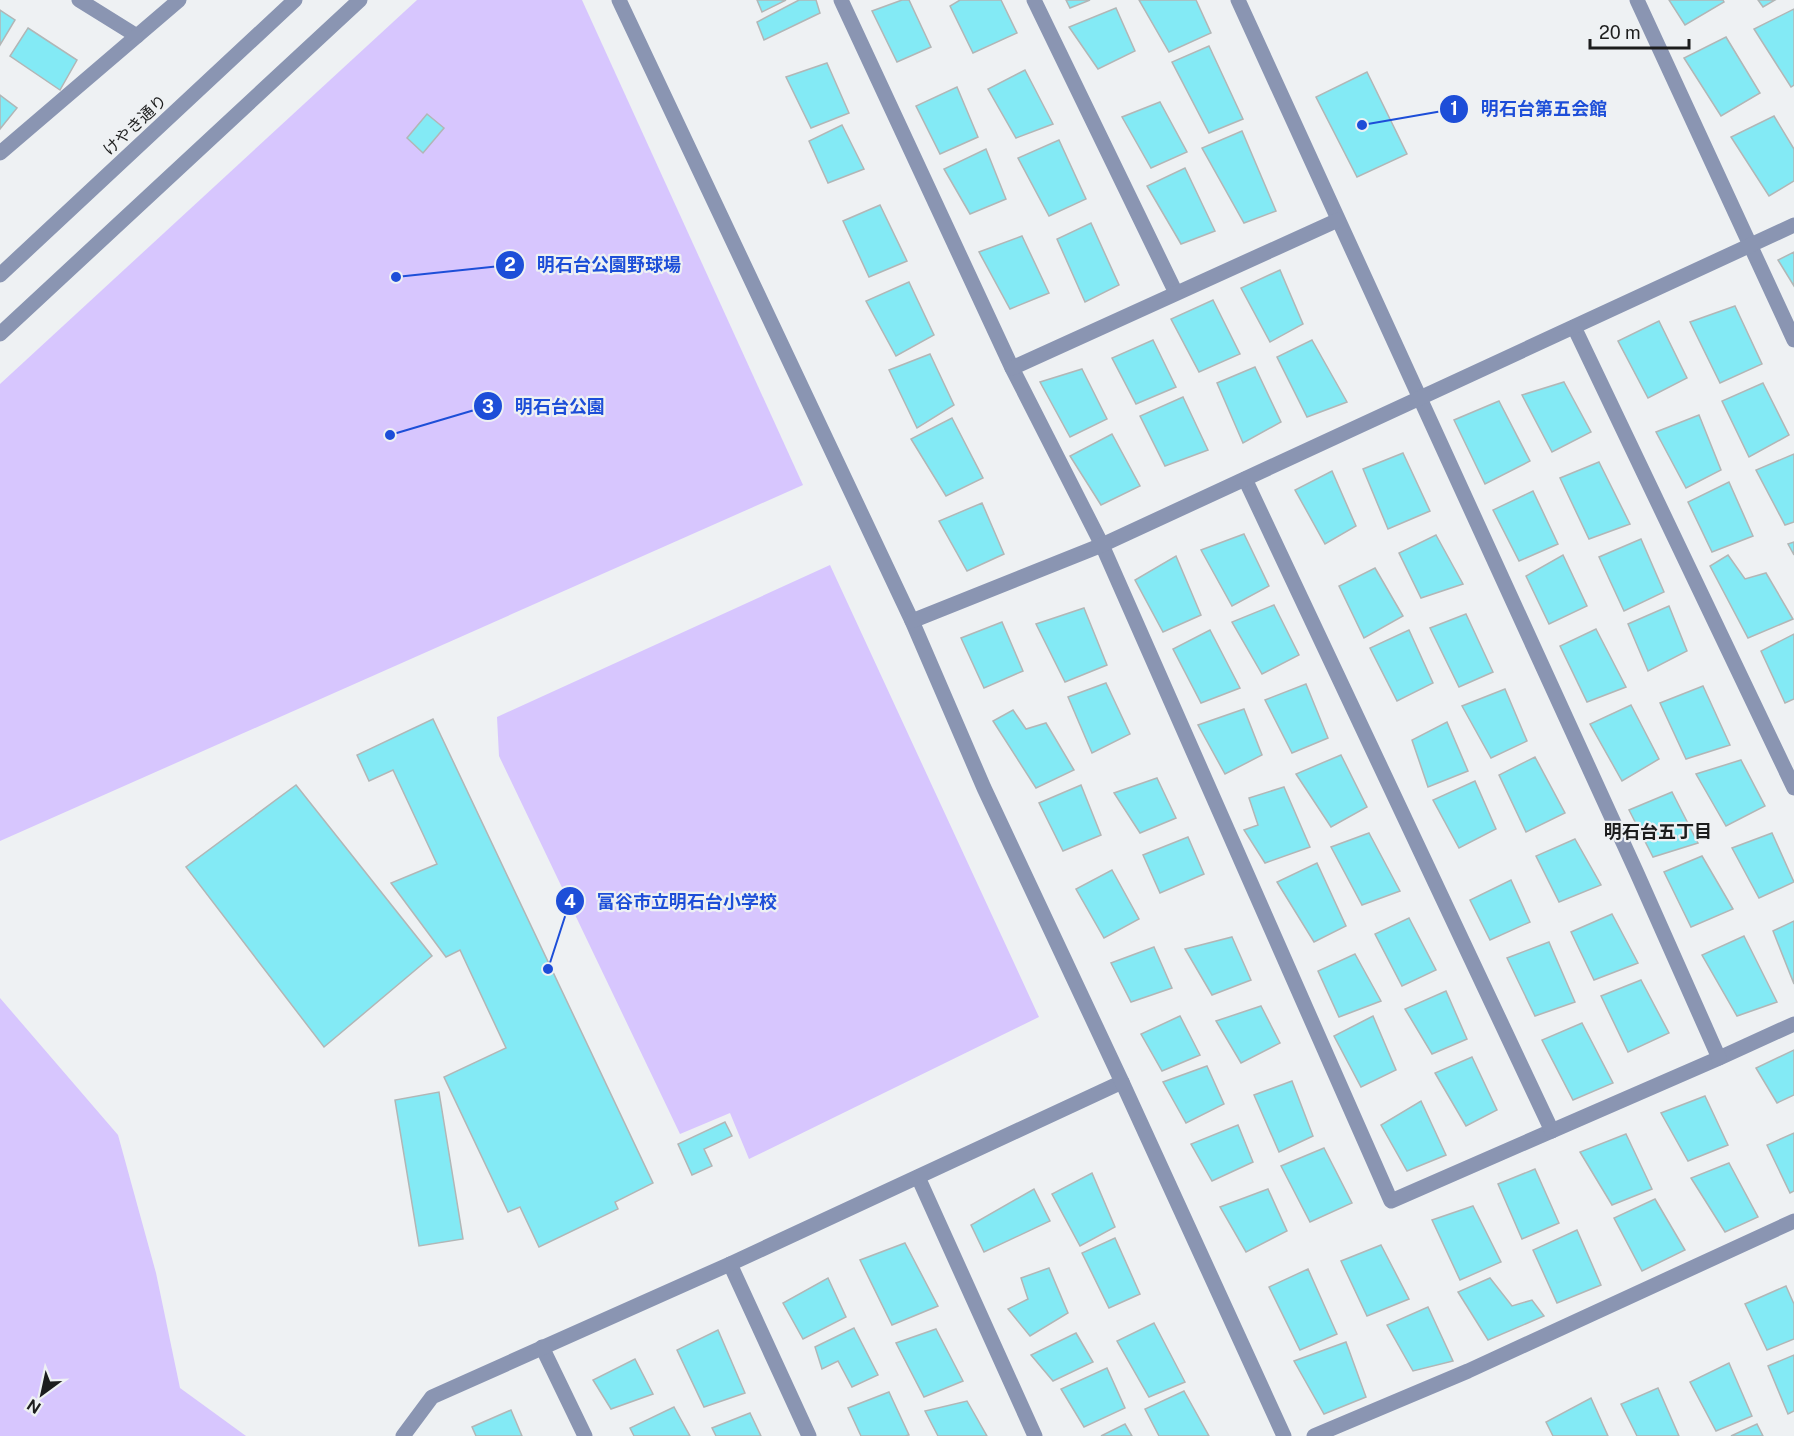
<svg xmlns="http://www.w3.org/2000/svg" width="1794" height="1436" font-family="'Public Sans','Noto Sans JP',sans-serif">
  <style>
    .green { fill: #d7c6fe }
    .building { fill: #83eaf5; stroke: #b2b6b6; stroke-width: 1.5 }
    .lines { fill: none; stroke-linecap: round; stroke-linejoin: round }
    .minor { stroke: #8a95b2; stroke-width: 15 }
    .tertiary { stroke: #8a95b2; stroke-width: 15 }
    .labels { text-anchor: middle; dominant-baseline: central; stroke-width: 4.5; stroke-linejoin: round; paint-order: stroke }
    .street-label { font-size: 16px; fill: #1c1d1d; stroke: #eef1f3 }
    .neighbourhood-label { font-size: 18px; font-weight: bold; fill: #1c1d1d; stroke: #eef1f3 }
    .leader { fill: none; stroke: #1d4ed8; stroke-width: 2 }
    .callout-dot { fill: #1d4ed8; stroke: #eef1f3; stroke-width: 2 }
    .mark-label { font-size: 18px; text-anchor: middle; font-weight: bold; fill: #fff }
    .callout-label { font-size: 18px; text-anchor: middle; font-weight: bold; fill: #1d4ed8; stroke: #eef1f3; stroke-width: 4.5; stroke-linejoin: round; paint-order: stroke }
  </style>
  <rect width="100%" height="100%" fill="#eef1f3"/>
  <g class="green">
    <path d="M417 0H582L803 485 0 841V384Z"/>
    <path d="M830 565 1039 1017 749 1159 730 1113 680 1134 499 756 497 717Z"/>
    <path d="M0 998 118 1135 156 1273 180 1388 246 1436H0Z"/>
  </g>
  <g class="building">
    <path d="M757 0H786L762 12Z"/>
    <path d="M799 0H816L820 13 764 40 757 22Z"/>
    <path d="M902 0H909L931 47 897 62 872 11Z"/>
    <path d="M960 0H1001L1017 33 973 53 950 6Z"/>
    <path d="M1066 0H1090L1070 8Z"/>
    <path d="M1139 0H1196L1211 33 1169 52Z"/>
    <path d="M1669 0H1723L1724 2 1685 25Z"/>
    <path d="M1758 0H1775L1763 7Z"/>
    <path d="M1116 8 1135 51 1098 69 1069 27Z"/>
    <path d="M1794 9V85L1791 87 1754 29Z"/>
    <path d="M0 10 15 20 0 45Z"/>
    <path d="M28 28 77 60 60 90 10 56Z"/>
    <path d="M1726 37 1760 93 1721 116 1684 58Z"/>
    <path d="M1209 46 1243 119 1209 133 1172 62Z"/>
    <path d="M827 63 849 113 811 128 786 77Z"/>
    <path d="M1025 70 1053 124 1016 138 988 89Z"/>
    <path d="M1367 72 1407 154 1357 177 1316 97Z"/>
    <path d="M957 87 978 137 940 154 916 106Z"/>
    <path d="M0 95 17 108 0 129Z"/>
    <path d="M1160 102 1187 152 1151 168 1122 117Z"/>
    <path d="M427 114 444 128 423 153 407 138Z"/>
    <path d="M1774 116 1794 149V181L1769 196 1731 137Z"/>
    <path d="M842 125 864 169 828 183 809 141Z"/>
    <path d="M1242 131 1276 211 1244 223 1202 148Z"/>
    <path d="M1059 140 1086 199 1049 216 1018 158Z"/>
    <path d="M986 149 1006 199 970 214 944 169Z"/>
    <path d="M1185 168 1215 231 1181 244 1147 186Z"/>
    <path d="M880 205 907 261 869 277 843 221Z"/>
    <path d="M1091 223 1119 285 1085 302 1057 239Z"/>
    <path d="M1022 236 1049 293 1010 309 979 252Z"/>
    <path d="M1794 252V286L1778 260Z"/>
    <path d="M1280 270 1303 324 1270 342 1241 288Z"/>
    <path d="M909 282 934 335 896 356 866 301Z"/>
    <path d="M1213 300 1240 354 1199 372 1171 319Z"/>
    <path d="M1735 306 1762 364 1720 383 1690 322Z"/>
    <path d="M1659 321 1687 378 1648 398 1618 341Z"/>
    <path d="M1153 340 1176 387 1136 404 1112 358Z"/>
    <path d="M1312 340 1347 402 1307 417 1277 357Z"/>
    <path d="M930 354 954 405 917 428 889 370Z"/>
    <path d="M1255 367 1281 422 1243 443 1217 383Z"/>
    <path d="M1082 369 1107 419 1070 437 1040 382Z"/>
    <path d="M1564 382 1591 432 1552 452 1522 395Z"/>
    <path d="M1763 383 1789 435 1749 457 1722 401Z"/>
    <path d="M1183 397 1208 450 1165 466 1140 416Z"/>
    <path d="M1499 401 1530 461 1485 484 1454 420Z"/>
    <path d="M1699 415 1721 470 1686 488 1656 432Z"/>
    <path d="M952 418 983 478 946 496 911 439Z"/>
    <path d="M1112 434 1140 486 1101 505 1070 456Z"/>
    <path d="M1403 453 1430 511 1388 529 1363 469Z"/>
    <path d="M1794 454V522L1785 525 1756 470Z"/>
    <path d="M1599 462 1630 524 1589 539 1560 478Z"/>
    <path d="M1332 471 1356 526 1325 544 1295 490Z"/>
    <path d="M1729 482 1753 536 1712 552 1688 502Z"/>
    <path d="M1533 491 1558 544 1519 561 1493 510Z"/>
    <path d="M982 503 1004 554 967 571 939 521Z"/>
    <path d="M1244 534 1269 586 1232 606 1201 550Z"/>
    <path d="M1436 535 1463 584 1421 598 1399 553Z"/>
    <path d="M1641 539 1664 592 1624 611 1599 557Z"/>
    <path d="M1794 542V555L1788 544Z"/>
    <path d="M1563 555 1587 606 1549 624 1526 576Z"/>
    <path d="M1728 555 1745 579 1766 573 1793 619 1748 638 1710 566Z"/>
    <path d="M1176 556 1201 615 1163 632 1135 580Z"/>
    <path d="M1375 568 1403 616 1364 638 1339 586Z"/>
    <path d="M1274 605 1299 655 1262 674 1232 622Z"/>
    <path d="M1669 606 1687 651 1648 671 1628 624Z"/>
    <path d="M1084 608 1107 665 1065 682 1036 624Z"/>
    <path d="M1466 614 1493 672 1459 687 1430 628Z"/>
    <path d="M1002 622 1023 671 984 688 961 638Z"/>
    <path d="M1596 629 1626 687 1587 702 1560 646Z"/>
    <path d="M1210 630 1240 688 1201 703 1173 649Z"/>
    <path d="M1409 630 1433 683 1397 701 1370 648Z"/>
    <path d="M1794 634V699L1785 703 1761 651Z"/>
    <path d="M1106 683 1130 734 1092 753 1068 697Z"/>
    <path d="M1306 684 1328 738 1292 753 1265 700Z"/>
    <path d="M1703 686 1730 745 1686 759 1660 703Z"/>
    <path d="M1505 689 1527 741 1491 758 1462 706Z"/>
    <path d="M1631 705 1659 759 1622 781 1590 724Z"/>
    <path d="M1244 709 1262 755 1225 774 1198 725Z"/>
    <path d="M1013 710 1026 729 1046 723 1074 770 1036 788 993 721Z"/>
    <path d="M433 719 653 1183 615 1202 618 1209 539 1247 520 1207 508 1212 444 1077 506 1048 460 950 446 957 391 883 437 864 393 770 369 781 357 755Z"/>
    <path d="M1447 722 1468 771 1428 787 1412 740Z"/>
    <path d="M1341 755 1367 807 1331 827 1296 774Z"/>
    <path d="M1535 757 1565 813 1526 832 1499 775Z"/>
    <path d="M1741 760 1765 806 1726 826 1696 774Z"/>
    <path d="M1157 778 1176 818 1140 833 1114 793Z"/>
    <path d="M1475 781 1496 829 1459 848 1433 800Z"/>
    <path d="M296 785 432 956 324 1047 186 867Z"/>
    <path d="M1081 785 1101 835 1063 851 1039 803Z"/>
    <path d="M1284 787 1310 847 1265 863 1244 830 1258 825 1249 798Z"/>
    <path d="M1672 792 1698 843 1653 857 1629 810Z"/>
    <path d="M1369 833 1400 891 1362 905 1331 847Z"/>
    <path d="M1772 833 1794 882 1759 898 1732 848Z"/>
    <path d="M1188 837 1204 874 1160 893 1143 855Z"/>
    <path d="M1575 839 1601 885 1559 902 1536 856Z"/>
    <path d="M1702 856 1733 909 1691 927 1664 872Z"/>
    <path d="M1317 863 1346 926 1314 942 1277 882Z"/>
    <path d="M1112 870 1139 919 1104 938 1076 889Z"/>
    <path d="M1511 880 1530 922 1490 940 1470 900Z"/>
    <path d="M1612 914 1638 963 1594 980 1571 932Z"/>
    <path d="M1409 918 1436 970 1402 986 1375 934Z"/>
    <path d="M1794 921V984L1773 931Z"/>
    <path d="M1744 936 1777 1002 1737 1016 1702 955Z"/>
    <path d="M1232 937 1251 980 1212 995 1185 949Z"/>
    <path d="M1549 942 1575 1002 1535 1016 1507 958Z"/>
    <path d="M1154 947 1172 988 1131 1002 1111 963Z"/>
    <path d="M1355 954 1381 1001 1339 1017 1318 971Z"/>
    <path d="M1641 980 1669 1033 1628 1052 1601 996Z"/>
    <path d="M1446 991 1467 1039 1432 1054 1405 1009Z"/>
    <path d="M1261 1006 1280 1043 1241 1063 1216 1021Z"/>
    <path d="M1180 1016 1200 1055 1162 1071 1141 1034Z"/>
    <path d="M1373 1016 1396 1070 1361 1087 1334 1036Z"/>
    <path d="M1582 1023 1613 1083 1573 1100 1542 1040Z"/>
    <path d="M1794 1050V1095L1777 1103 1756 1068Z"/>
    <path d="M1472 1057 1497 1110 1466 1126 1435 1073Z"/>
    <path d="M1207 1066 1224 1104 1186 1123 1163 1082Z"/>
    <path d="M1292 1081 1313 1136 1279 1152 1254 1095Z"/>
    <path d="M439 1092 463 1239 419 1246 395 1100Z"/>
    <path d="M1705 1096 1728 1145 1688 1161 1661 1113Z"/>
    <path d="M1421 1101 1446 1155 1407 1171 1381 1125Z"/>
    <path d="M725 1122 732 1136 704 1149 712 1166 692 1175 678 1144Z"/>
    <path d="M1238 1125 1253 1162 1212 1181 1191 1144Z"/>
    <path d="M1794 1133V1191L1790 1193 1767 1145Z"/>
    <path d="M1626 1134 1652 1189 1612 1205 1580 1152Z"/>
    <path d="M1324 1148 1352 1203 1310 1222 1281 1166Z"/>
    <path d="M1729 1163 1758 1217 1725 1232 1691 1178Z"/>
    <path d="M1535 1169 1559 1223 1522 1239 1498 1184Z"/>
    <path d="M1092 1173 1115 1227 1080 1246 1052 1194Z"/>
    <path d="M1034 1189 1050 1221 984 1252 971 1225Z"/>
    <path d="M1268 1189 1287 1231 1246 1252 1220 1207Z"/>
    <path d="M1655 1199 1685 1250 1642 1271 1614 1218Z"/>
    <path d="M1473 1206 1501 1262 1460 1280 1432 1220Z"/>
    <path d="M1577 1230 1601 1285 1557 1303 1533 1250Z"/>
    <path d="M1115 1238 1140 1294 1109 1308 1082 1253Z"/>
    <path d="M905 1243 938 1306 892 1325 860 1260Z"/>
    <path d="M1381 1245 1409 1299 1367 1316 1341 1261Z"/>
    <path d="M1049 1268 1068 1313 1030 1336 1008 1309 1028 1299 1021 1278Z"/>
    <path d="M1308 1269 1337 1334 1300 1350 1269 1287Z"/>
    <path d="M828 1278 846 1317 803 1339 783 1303Z"/>
    <path d="M1490 1278 1512 1306 1532 1300 1544 1316 1488 1340 1458 1292Z"/>
    <path d="M1786 1286 1794 1304V1339L1767 1350 1745 1304Z"/>
    <path d="M1428 1307 1453 1361 1413 1371 1387 1325Z"/>
    <path d="M1154 1323 1185 1382 1149 1397 1117 1341Z"/>
    <path d="M854 1328 878 1375 852 1387 838 1361 822 1369 815 1347Z"/>
    <path d="M936 1329 963 1381 924 1397 896 1343Z"/>
    <path d="M718 1330 745 1393 704 1407 677 1350Z"/>
    <path d="M1076 1333 1093 1362 1053 1381 1031 1355Z"/>
    <path d="M1346 1342 1366 1397 1324 1414 1294 1361Z"/>
    <path d="M1794 1355V1411L1788 1414 1768 1366Z"/>
    <path d="M635 1359 653 1394 611 1409 593 1380Z"/>
    <path d="M1729 1363 1752 1416 1716 1431 1690 1382Z"/>
    <path d="M1107 1368 1125 1408 1084 1427 1061 1389Z"/>
    <path d="M1658 1388 1679 1436H1637L1621 1404Z"/>
    <path d="M1184 1391 1209 1436H1159L1145 1409Z"/>
    <path d="M889 1392 909 1435 905 1436H861L848 1408Z"/>
    <path d="M1591 1398 1608 1436H1553L1546 1422Z"/>
    <path d="M967 1401 987 1436H938L925 1411Z"/>
    <path d="M674 1407 690 1436H634L630 1428Z"/>
    <path d="M511 1410 522 1436H476L472 1427Z"/>
    <path d="M750 1413 761 1436H716L712 1428Z"/>
    <path d="M1125 1424 1132 1436H1101Z"/>
    <path d="M1757 1424 1763 1436H1731Z"/>
  </g>
  <g class="lines">
    <g class="minor">
      <path d="M79 0 137 36"/>
      <path d="M841 0 1012 368 1102 545 1391 1201 1719 1058 1794 1024"/>
      <path d="M1034 0 1176 293"/>
      <path d="M1238 0 1636 871 1719 1058"/>
      <path d="M1637 0 1794 340"/>
      <path d="M0 153 179 0"/>
      <path d="M1574 327 1794 788"/>
      <path d="M1012 368 1338 220"/>
      <path d="M1245 479 1552 1131"/>
      <path d="M918 1177 1035 1436"/>
      <path d="M730 1264 809 1436"/>
      <path d="M542 1347 585 1436"/>
      <path d="M403 1436 432 1397 730 1264 1122 1082"/>
    </g>
    <g class="tertiary">
      <path d="M619 0 912 621 984 788 1122 1082 1284 1436"/>
      <path d="M0 275 295 0"/>
      <path d="M0 334 360 0"/>
      <path d="M912 621 1102 545 1794 225"/>
      <path d="M1314 1436 1468 1371 1794 1221"/>
    </g>
  </g>
  <g class="labels">
    <g class="street-label">
      <text transform="translate(135 125) rotate(-43)">けやき通り</text>
    </g>
    <g class="neighbourhood-label">
      <text x="1658" y="831">明石台五丁目</text>
    </g>
  </g>
  <path class="leader" d="M1362 125L1454 109M396 277L510 265M390 435L488 406M548 969L570 901"/>
  <g class="callout-dot">
    <circle cx="1362" cy="125" r="6"/>
    <circle cx="396" cy="277" r="6"/>
    <circle cx="390" cy="435" r="6"/>
    <circle cx="548" cy="969" r="6"/>
    <circle cx="1454" cy="109" r="15"/>
    <circle cx="510" cy="265" r="15"/>
    <circle cx="488" cy="406" r="15"/>
    <circle cx="570" cy="901" r="15"/>
  </g>
  <g class="mark-label">
    <text x="1454" y="115">1</text>
    <text x="510" y="271">2</text>
    <text x="488" y="413">3</text>
    <text x="570" y="908">4</text>
  </g>
  <g class="callout-label">
    <text x="1544" y="115">明石台第五会館</text>
    <text x="609" y="271">明石台公園野球場</text>
    <text x="560" y="413">明石台公園</text>
    <text x="687" y="908">富谷市立明石台小学校</text>
  </g>
  <g transform="translate(42 1394) rotate(213)" stroke="#eef1f3" stroke-width="4.5" paint-order="stroke">
  <path d="M0-4.5L10 22L0 15L-10 22Z" fill="#1c1d1d"/>
  <text y="-9" font-size="16" font-weight="bold" text-anchor="middle" fill="#1c1d1d">N</text>
  </g>
  <path d="M1590 39v9h99v-9" fill="none" stroke="#1c1d1d" stroke-width="3"/>
  <text x="1599" y="39" font-size="18" fill="#1c1d1d" stroke="#eef1f3" stroke-width="4.5" paint-order="stroke">20 m</text>
</svg>
